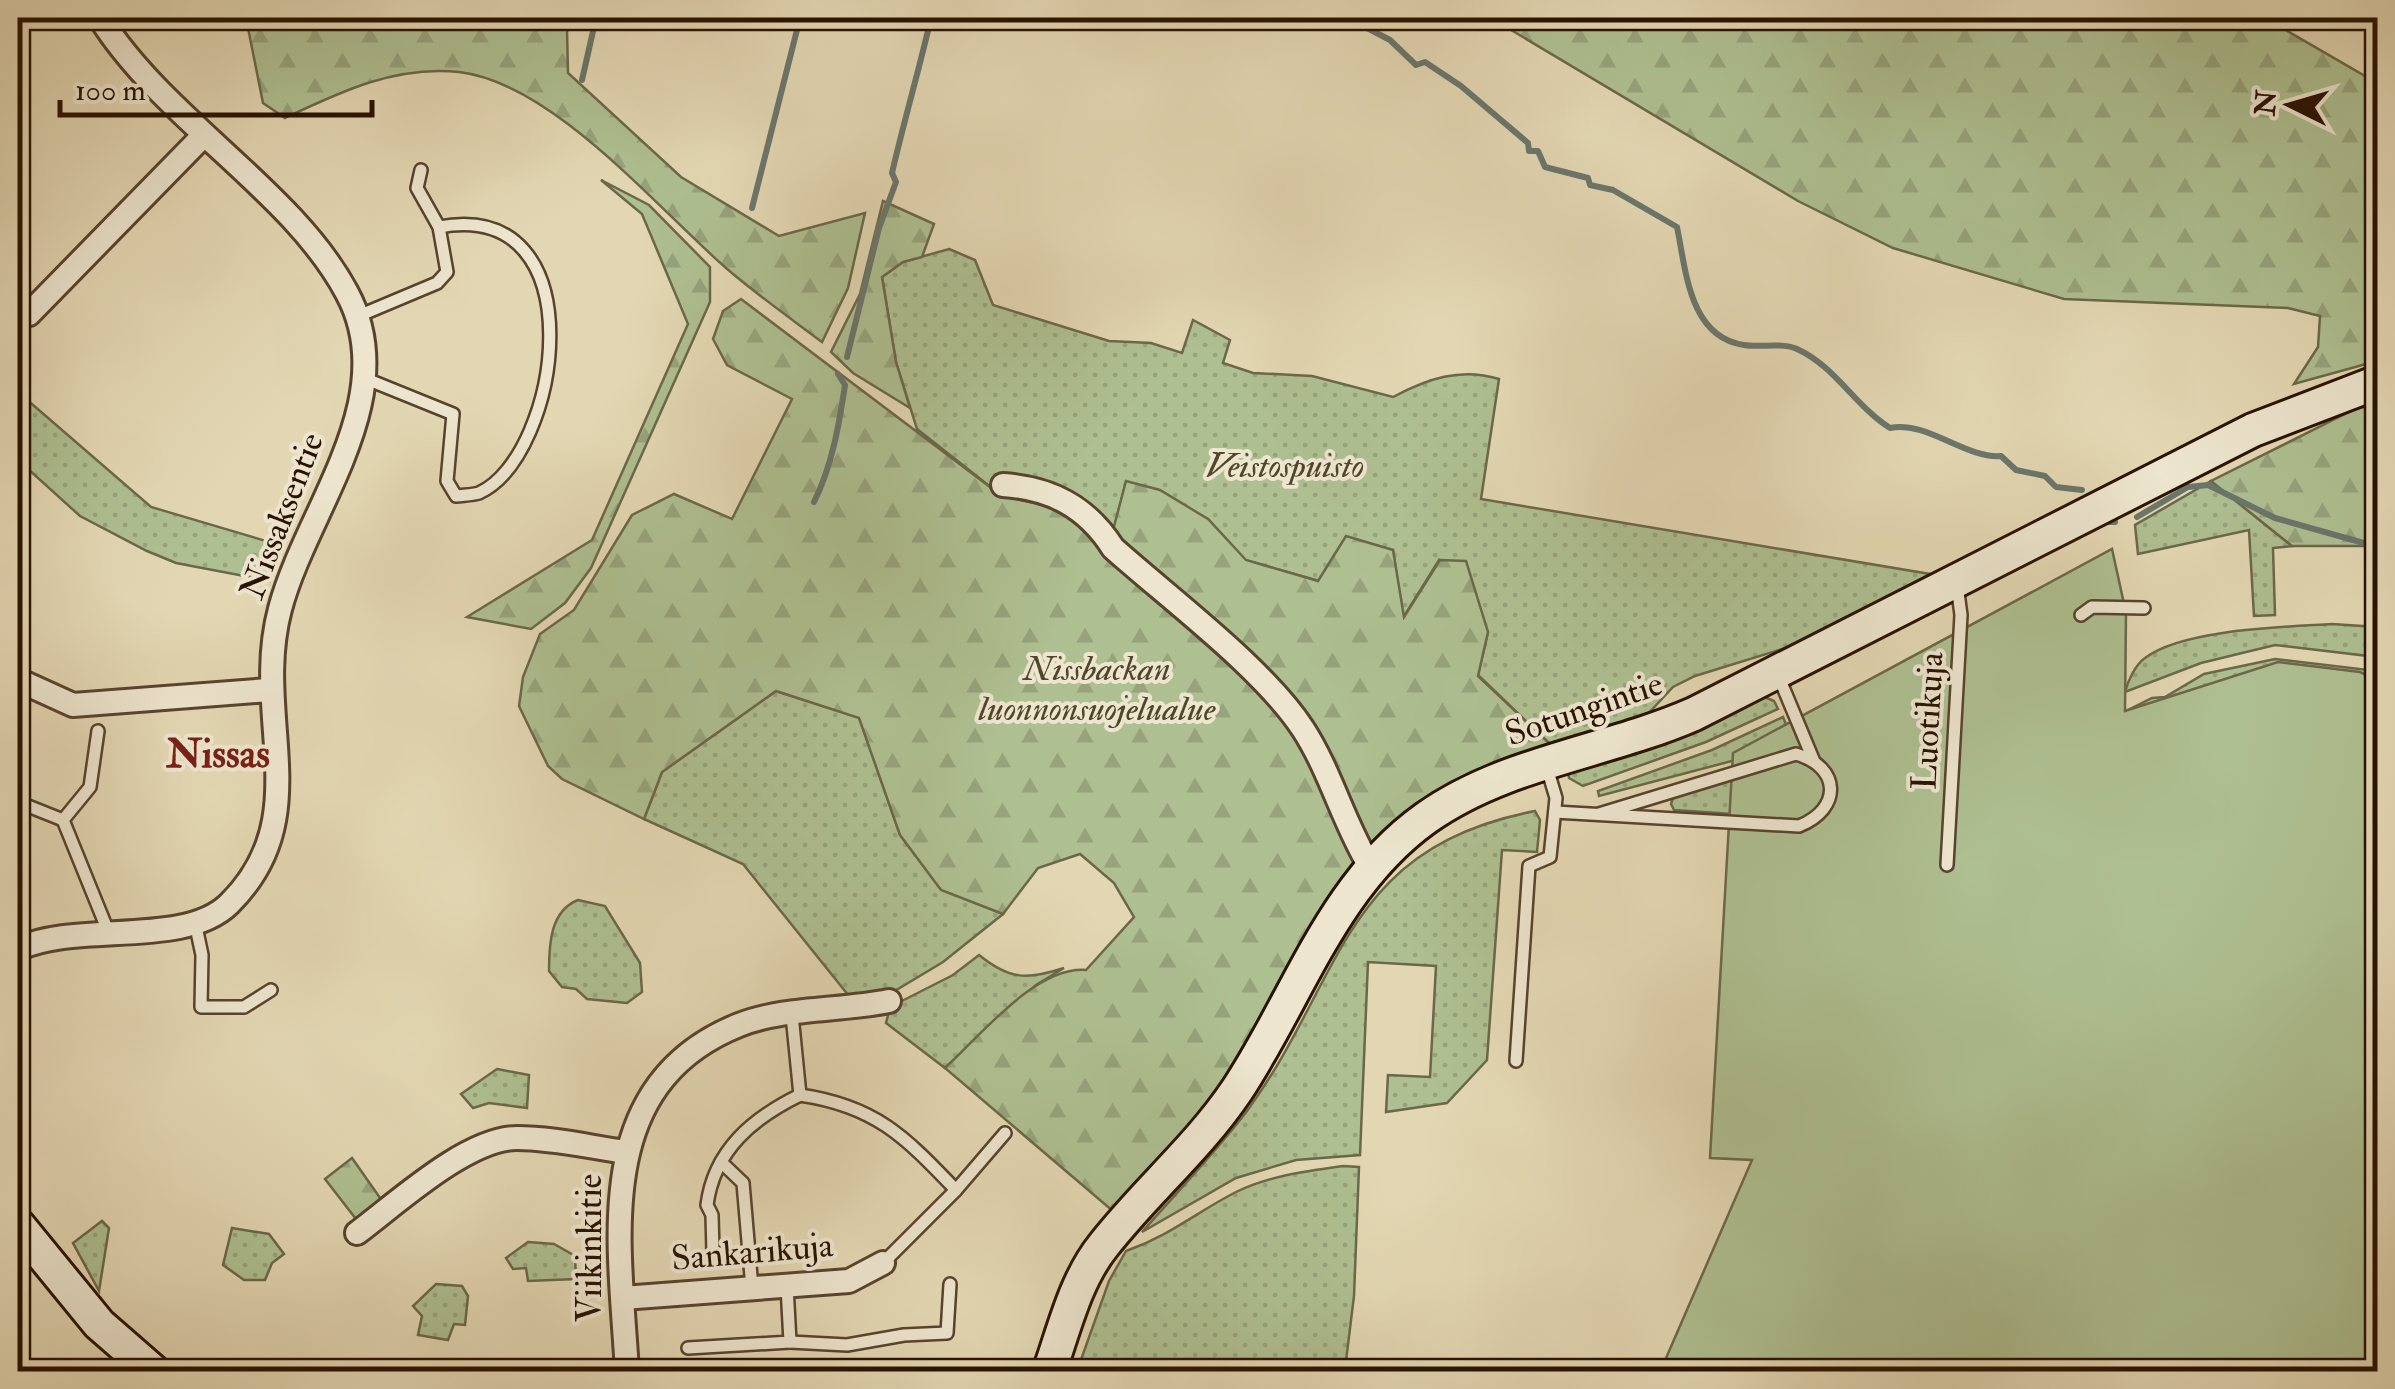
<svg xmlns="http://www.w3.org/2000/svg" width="2395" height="1389" font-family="'IM FELL Double Pica',serif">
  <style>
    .green { fill: url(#green-dots); stroke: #6b6848; stroke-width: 2.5 }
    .forest { fill: url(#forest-firs); stroke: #6b6848; stroke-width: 2.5 }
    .pitch { fill: #aebf91; stroke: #6b6848; stroke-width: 2.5 }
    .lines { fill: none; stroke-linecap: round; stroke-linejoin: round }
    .stream { stroke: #6a766b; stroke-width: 6 }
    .lane-casing { stroke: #57432d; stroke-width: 16 }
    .street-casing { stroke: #57432d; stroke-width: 28 }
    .secondary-casing { stroke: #281200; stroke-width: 38 }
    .lane { stroke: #ede5ce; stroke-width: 11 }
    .street { stroke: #ede5ce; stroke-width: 22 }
    .secondary { stroke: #ede5ce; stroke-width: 32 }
    .labels { text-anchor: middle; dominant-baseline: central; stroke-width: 8; stroke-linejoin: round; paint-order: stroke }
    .park-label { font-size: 35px; font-style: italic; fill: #50462c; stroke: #ede5ce }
    .street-label { font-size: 35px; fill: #281200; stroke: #ede5ce }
    .quarter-label { font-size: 40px; font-weight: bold; fill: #7a1f14; stroke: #ede5ce }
  </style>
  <defs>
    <pattern id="green-dots" width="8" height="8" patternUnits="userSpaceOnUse" patternTransform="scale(2.5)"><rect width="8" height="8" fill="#aebf91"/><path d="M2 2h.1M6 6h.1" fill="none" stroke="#96a37b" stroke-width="1.8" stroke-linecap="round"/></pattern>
    <pattern id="forest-firs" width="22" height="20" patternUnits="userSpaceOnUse" patternTransform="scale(2.5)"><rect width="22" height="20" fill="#aebf91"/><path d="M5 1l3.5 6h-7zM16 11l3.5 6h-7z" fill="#96a37b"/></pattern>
  </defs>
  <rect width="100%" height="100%" fill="#e3d7b3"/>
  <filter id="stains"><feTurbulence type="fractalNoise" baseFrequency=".002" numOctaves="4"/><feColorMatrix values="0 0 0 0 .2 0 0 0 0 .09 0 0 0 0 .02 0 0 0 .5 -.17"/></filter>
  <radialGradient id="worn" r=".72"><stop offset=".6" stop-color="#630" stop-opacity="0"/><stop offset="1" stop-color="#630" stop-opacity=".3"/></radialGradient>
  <g class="green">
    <path d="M949 249 975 260 993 305 1109 341 1151 343 1182 353 1193 320 1230 340 1223 363 1253 373 1312 376 1393 397C1427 379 1460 367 1499 379L1481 499 1930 574 1805 642 1695 676 1673 687 1647 715 1551 745 1478 675 1488 632 1439 560 1403 618 1393 550 1346 537 1319 581 1245 560 1208 519 1126 482 1107 555 1034 501 1002 496 917 429 896 362 882 277 903 262Z"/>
    <path d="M18 392 151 507 283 546 270 581 176 563 147 551 80 516 18 460Z"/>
    <path d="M2211 481 2292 546 2273 548 2275 615 2254 616 2249 530 2138 554 2135 525Z"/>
    <path d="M2332 624 2377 627V657L2275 645 2201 663 2125 692C2128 681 2135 665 2145 658 2183 629 2285 627 2332 624Z"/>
    <path d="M2275 659 2377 671V690L2102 723 2152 698 2165 697 2204 674Z"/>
    <path d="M776 691 859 717 900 835 941 889 1003 914 943 962 888 995 849 996 743 864 644 819 662 772Z"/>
    <path d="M1760 695 1774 701 1778 709 1706 742 1583 786 1569 778 1568 771Z"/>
    <path d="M1783 717 1790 734 1785 747 1599 796 1598 791 1712 750Z"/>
    <path d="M1776 766 1791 818 1674 810 1671 804 1673 798Z"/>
    <path d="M1535 811 1540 820 1537 852 1502 850 1487 1060 1447 1103 1386 1112 1388 1075 1430 1077 1436 966 1368 962 1360 1155 1296 1160 1236 1178 1142 1232C1177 1192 1215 1153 1247 1111 1345 977 1341 849 1535 811Z"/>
    <path d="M578 900 605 906 640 963 642 992 627 1003 587 999 576 989 562 987 549 971C549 945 550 911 578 900Z"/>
    <path d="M979 955C1010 980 1027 980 1064 968L1036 985 945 1068 886 1023 890 1007 953 975Z"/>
    <path d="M497 1069 529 1075 527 1108 489 1103 473 1108 461 1094Z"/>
    <path d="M1343 1166 1359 1167 1354 1296 1346 1361 1322 1372 1077 1371 1109 1281 1126 1251C1171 1235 1195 1213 1236 1192 1268 1176 1307 1171 1343 1166Z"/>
    <path d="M102 1221 109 1228 99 1291 73 1243Z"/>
    <path d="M232 1228 269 1234 284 1254 272 1263 265 1280H244L223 1265Z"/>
    <path d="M528 1242 554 1244 575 1256 576 1279 528 1281 526 1268 513 1269 506 1258Z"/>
    <path d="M436 1284 462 1286 468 1296 465 1325 454 1324 448 1340 418 1335 422 1316 413 1306Z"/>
  </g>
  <g class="forest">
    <path d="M246 18H522L567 28 568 73 681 177 779 236 865 213 848 288 822 342C790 318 756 294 726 268 657 208 553 83 459 72 396 65 340 92 285 118L263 103Z"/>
    <path d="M1491 18H2265L2377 83V361L2294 384 2318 347 2320 316 2288 308 2064 299 1893 248 1798 201Z"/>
    <path d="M601 180 649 205 710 267V302L591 568 565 603 531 629 467 617 592 540 688 324 642 214Z"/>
    <path d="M883 201 934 224 922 257 903 262 882 277 896 362 910 408 853 373 831 352 860 294Z"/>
    <path d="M741 299 1002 496 1058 508 1089 529 1107 553 1126 481 1160 490 1208 519 1246 560 1318 581 1346 536 1393 550 1404 617 1440 560 1466 561 1488 632 1478 676 1551 745C1440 781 1362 832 1304 937 1279 983 1259 1035 1229 1079 1198 1126 1152 1169 1114 1212L945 1068C981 1035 1036 966 1086 970L1134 917 1114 883 1080 854 1038 868 1003 914 941 890 900 835 859 718 776 691 662 772 644 819 562 779 548 766 519 706 523 677 540 634 574 610 632 515 674 494 732 519 792 399 727 365 713 339 723 311Z"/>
    <path d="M2377 403V559L2373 546H2292L2211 481 2353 410Z"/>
    <path d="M352 1158 385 1205 364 1220 356 1219 325 1179Z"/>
  </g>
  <path class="pitch" d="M2112 549 2126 613 2125 711 2278 662 2360 672 2377 680V1371L1660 1372 1752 1160 1710 1158 1733 753Z"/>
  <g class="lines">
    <g class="stream">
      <path d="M1348 18 1390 40 1416 65 1425 62 1461 86 1528 143 1529 151H1538L1545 167 1588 178 1590 185 1613 190 1677 227C1686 270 1689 337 1744 345 1760 348 1782 342 1797 349 1835 366 1855 406 1890 428 1926 420 1966 459 2001 456L2016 470 2045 476 2056 487 2082 490"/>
      <path d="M582 80 596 18"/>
      <path d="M752 208 800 18"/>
      <path d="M847 357 879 228 896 182 892 173C904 121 919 70 931 18"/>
      <path d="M814 502C832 466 839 425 845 385L838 374"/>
      <path d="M2137 517 2188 487 2208 485 2275 518 2378 547"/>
      <path d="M2104 522H2115"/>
    </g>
    <defs>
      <g id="lane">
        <path d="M356 317 437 283 447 272 439 227 417 188 421 170"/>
        <path d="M364 378 453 414 447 481 456 496C463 495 473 495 479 493 561 456 599 197 439 227"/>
        <path d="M2081 615 2092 607 2144 608"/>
        <path d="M1778 675 1813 759"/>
        <path d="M98 731 90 787 63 820 108 931"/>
        <path d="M18 802 63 820"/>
        <path d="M1555 812 1799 826C1842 809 1841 767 1796 754L1599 814"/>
        <path d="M1947 865 1961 615 1957 585"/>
        <path d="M195 922 202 955 201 1007H244L271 990"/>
        <path d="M792 1015 800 1095C876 1106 905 1137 956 1190L1005 1133"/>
        <path d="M1516 1061 1529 866 1550 857 1556 798 1547 768"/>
        <path d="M721 1162 743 1183 752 1288"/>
        <path d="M713 1253 712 1215 707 1205C714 1150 753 1118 800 1095"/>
        <path d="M883 1263 956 1190"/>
        <path d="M790 1342 847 1345 904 1335 947 1333 950 1284"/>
        <path d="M688 1348 790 1342 787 1286"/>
      </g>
      <g id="street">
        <path d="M29 314 203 136"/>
        <path d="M1003 485C1051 488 1087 507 1113 548 1170 599 1263 668 1303 729 1331 772 1344 825 1371 868"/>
        <path d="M18 680 73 705 269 690"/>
        <path d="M18 949C77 921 184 948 229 904 318 816 251 717 280 609 306 510 404 398 347 293 293 191 164 120 100 18"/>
        <path d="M357 1233C396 1204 467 1138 517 1138 552 1138 590 1147 626 1152"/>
        <path d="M623 1298 849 1281 883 1263"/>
        <path d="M627 1372C620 1243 589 1085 739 1025 784 1007 841 1011 889 1001"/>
      </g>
      <g id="secondary">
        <path d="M18 1225 99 1324 154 1372"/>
        <path d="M1049 1372C1064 1330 1075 1281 1103 1246 1145 1192 1198 1148 1237 1090 1298 998 1332 885 1426 818 1505 762 1607 752 1694 714L2253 430 2378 382"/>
      </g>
    </defs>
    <use href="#lane" class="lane-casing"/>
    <use href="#street" class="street-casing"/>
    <use href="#secondary" class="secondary-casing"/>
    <use href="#lane" class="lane"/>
    <use href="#street" class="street"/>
    <use href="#secondary" class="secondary"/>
  </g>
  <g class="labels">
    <g class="park-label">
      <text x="1285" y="466">Veistospuisto</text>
      <text x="1097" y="669">Nissbackan<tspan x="1097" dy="40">luonnonsuojelualue</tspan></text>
    </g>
    <g class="street-label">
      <text transform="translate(282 516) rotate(-69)">Nissaksentie</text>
      <text transform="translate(1584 709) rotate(-19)">Sotungintie</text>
      <text transform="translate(1928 721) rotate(-87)">Luotikuja</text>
      <text transform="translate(590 1248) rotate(-90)">Viikinkitie</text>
      <text transform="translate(752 1252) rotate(-5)">Sankarikuja</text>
    </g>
    <g class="quarter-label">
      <text x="218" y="754">Nissas</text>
    </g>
  </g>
  <rect width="2395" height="1389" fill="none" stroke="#e3d7b3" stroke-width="60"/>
  <rect x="20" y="20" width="2355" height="1349" fill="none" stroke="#281200" stroke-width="5"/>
  <rect x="30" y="30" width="2335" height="1329" fill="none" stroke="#281200" stroke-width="2.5"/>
  <g transform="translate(2290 105) rotate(275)" stroke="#ede5ce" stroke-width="8" paint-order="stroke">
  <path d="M0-8L18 38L0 25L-18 38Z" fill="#281200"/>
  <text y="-15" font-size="28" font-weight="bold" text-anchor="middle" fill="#281200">N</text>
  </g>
  <path d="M60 100v15h312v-15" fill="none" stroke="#281200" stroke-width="5"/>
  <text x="75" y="100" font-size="30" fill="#281200" stroke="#ede5ce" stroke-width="8" paint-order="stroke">100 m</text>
  <rect width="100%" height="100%" filter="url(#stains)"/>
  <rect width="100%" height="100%" fill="url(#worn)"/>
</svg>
